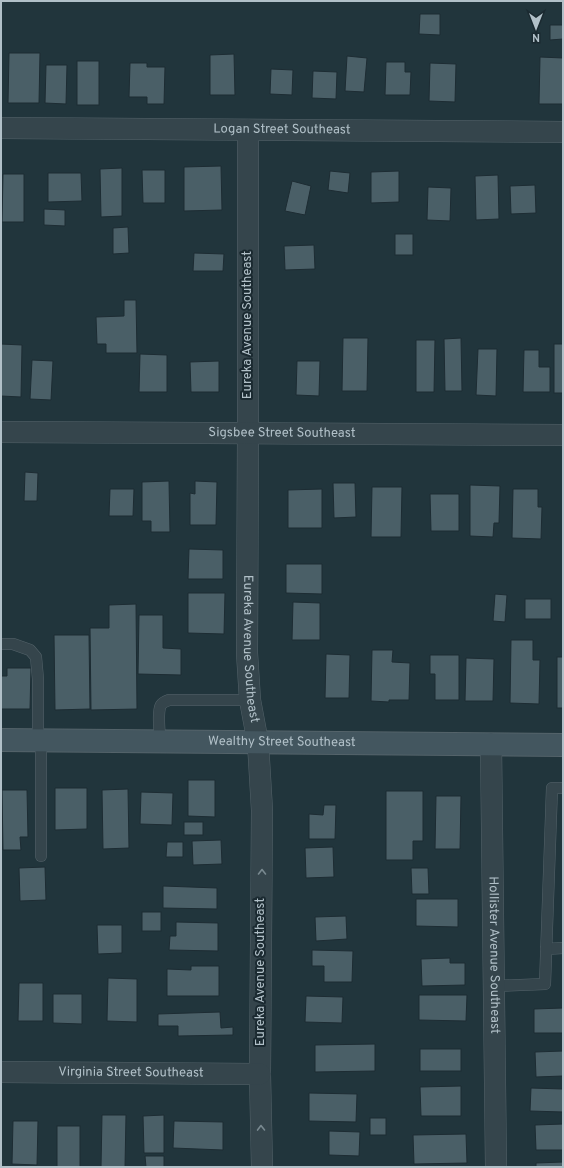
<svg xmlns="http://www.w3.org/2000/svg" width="564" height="1168" font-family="Overpass,sans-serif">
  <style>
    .building { fill: #4a5f67; stroke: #1d2c33 }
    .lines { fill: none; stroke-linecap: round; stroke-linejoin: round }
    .lane-casing { stroke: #54636a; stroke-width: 12 }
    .street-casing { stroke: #54636a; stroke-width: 22 }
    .secondary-casing { stroke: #54636a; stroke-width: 24 }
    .lane { stroke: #35454c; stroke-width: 11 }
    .street { stroke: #35454c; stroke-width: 21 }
    .secondary { stroke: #43565f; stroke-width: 22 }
    .oneway { stroke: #798990 }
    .labels { text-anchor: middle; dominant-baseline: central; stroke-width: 4; stroke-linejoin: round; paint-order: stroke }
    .street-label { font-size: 13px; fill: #b1c0c8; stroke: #1b2a31 }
  </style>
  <rect width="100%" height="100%" fill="#21353c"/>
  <g class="building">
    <path d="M420 14H440V35L419 34Z"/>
    <path d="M550 25H563V39L550 40Z"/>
    <path d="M9 53H40L39 103H8Z"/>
    <path d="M234 54 235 95H210V55Z"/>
    <path d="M347 56 367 58 364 92 345 91Z"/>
    <path d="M540 57 563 58V104H539Z"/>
    <rect x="77" y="61" width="22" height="44"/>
    <path d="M386 62H405V72H411L410 95H385Z"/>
    <path d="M130 63H147V67H165L164 104H147V97H129Z"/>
    <path d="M430 63 456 64 455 102 429 101Z"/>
    <path d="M46 65H67L66 104 45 103Z"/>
    <path d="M271 69 293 70 292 95 270 94Z"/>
    <path d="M313 71 337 72 336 99 312 98Z"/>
    <path d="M221 166 222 210 184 211V167Z"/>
    <path d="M122 168V216L101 217 100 169Z"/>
    <path d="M142 170H165V203H143Z"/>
    <path d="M330 171 350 173 348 193 328 190Z"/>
    <path d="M399 171V202L371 203V172Z"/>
    <path d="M48 173H81L82 201 48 202Z"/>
    <path d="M3 174H24V222H2Z"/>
    <path d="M498 175 499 219 476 220 475 176Z"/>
    <path d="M292 181 311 186 305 215 285 211Z"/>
    <path d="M535 185 536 213 511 214 510 186Z"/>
    <path d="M428 187 451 188 450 221 427 220Z"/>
    <path d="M44 209 65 210V226L44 225Z"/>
    <path d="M128 227 129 253 113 254V228Z"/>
    <rect x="395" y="234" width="18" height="21"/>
    <path d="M314 245 315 269 285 270 284 246Z"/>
    <path d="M194 253 224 254 223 271H193Z"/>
    <path d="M124 300H136L137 353H106V344H97L96 317 124 316Z"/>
    <path d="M343 338H368L367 391H342Z"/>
    <path d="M461 338 462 391H445L444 339Z"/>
    <path d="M416 340H435L434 392H416Z"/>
    <path d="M1 344 22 345 21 397 1 396Z"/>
    <rect x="554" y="344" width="9" height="49"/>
    <path d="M478 349H497L496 396 476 395Z"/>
    <path d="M524 350H539V367H550V392H523Z"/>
    <path d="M140 354 167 355V392H139Z"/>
    <path d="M32 360 53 361 51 400 30 399Z"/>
    <path d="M219 361V392H191L190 362Z"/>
    <path d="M297 361H320L319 396 296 395Z"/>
    <path d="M25 472 38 473 37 501H24Z"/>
    <path d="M169 481 170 532H151V521H142V482Z"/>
    <path d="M195 481 217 482 216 525H190V493L195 494Z"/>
    <path d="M333 483H355L356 517 334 518Z"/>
    <path d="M470 485 500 486 499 523H494L493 537 470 536Z"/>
    <path d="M372 487H402L401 537H371Z"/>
    <path d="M110 489H134L133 516H109Z"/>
    <path d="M322 489V528H288V490Z"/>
    <path d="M513 489H538V507H542L541 539 512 538Z"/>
    <path d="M430 494H459V531H431Z"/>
    <path d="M189 549 223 550V579H188Z"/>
    <path d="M286 564H322V594L286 593Z"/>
    <path d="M188 593H225L224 634 188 633Z"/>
    <path d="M495 594 507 595 505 622 493 621Z"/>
    <rect x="525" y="599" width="26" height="20"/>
    <path d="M293 602 320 603V640H292Z"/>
    <path d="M136 604 137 709 91 710 90 628H109V605Z"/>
    <path d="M139 615H163V648L181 649V675L138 674Z"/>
    <path d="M54 635H89L90 709 55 710Z"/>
    <path d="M511 640H533V660H540L539 704 510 703Z"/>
    <path d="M372 650H393L392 662 410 663 409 700H389V702L371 701Z"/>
    <path d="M326 654 350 655 349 698H325Z"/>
    <path d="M430 655H459V700H435V674H430Z"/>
    <rect x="557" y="657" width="6" height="51"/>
    <path d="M466 658 494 659 493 701H465Z"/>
    <path d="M7 668H31L30 709H1V676H7Z"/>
    <path d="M188 780H215V817L188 816Z"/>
    <path d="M55 788H87V829L55 830Z"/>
    <path d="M128 789 129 848 103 849 102 790Z"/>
    <path d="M2 790H27L28 837H20L21 850H3Z"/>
    <path d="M386 791H423V841H413V860H386Z"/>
    <path d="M141 792 173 793 172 825 140 824Z"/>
    <path d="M436 796H461L460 849H435Z"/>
    <path d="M324 805H336L335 839H309V814L323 815Z"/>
    <rect x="184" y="822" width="19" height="13"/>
    <path d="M221 840 222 864 193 865 192 841Z"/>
    <path d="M167 842H183V857H166Z"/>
    <path d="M333 847 334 877 306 878 305 848Z"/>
    <path d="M45 867 46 900 20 901 19 868Z"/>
    <path d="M411 868H428L429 894H412Z"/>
    <path d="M163 886 217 888V909L163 908Z"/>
    <path d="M416 899H458V927L416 926Z"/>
    <rect x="142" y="912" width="19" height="19"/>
    <path d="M346 916 347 939 316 941 315 917Z"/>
    <path d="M176 922 218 923V951L169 950 170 936H176Z"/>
    <path d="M97 925H122V953L98 954Z"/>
    <path d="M312 950 353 951 352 982H324V966H312Z"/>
    <path d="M450 958V963H465V985L422 986 421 959Z"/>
    <path d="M191 966H219V996H167V969L191 970Z"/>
    <path d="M108 978 137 979V1022L107 1021Z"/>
    <path d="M19 983H43V1021H18Z"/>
    <path d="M53 994H82V1024L53 1023Z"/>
    <path d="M419 995H467L466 1021 419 1020Z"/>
    <path d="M306 996 343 997 342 1023 305 1022Z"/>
    <path d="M563 1008V1033H534V1009Z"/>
    <path d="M220 1012 221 1028 233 1027V1035L178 1036V1026H158V1014Z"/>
    <path d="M375 1044V1071L315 1072V1045Z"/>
    <rect x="420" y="1049" width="41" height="22"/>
    <path d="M563 1051V1076L536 1077 535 1052Z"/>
    <path d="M461 1086V1116H421L420 1087Z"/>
    <path d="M531 1088 563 1089V1112L530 1111Z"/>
    <path d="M309 1093 357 1094 356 1122 309 1121Z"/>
    <path d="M102 1115H126L125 1167H101Z"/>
    <path d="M164 1115V1153H144L143 1116Z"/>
    <rect x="370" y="1118" width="16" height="17"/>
    <path d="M13 1121H38L37 1165 12 1164Z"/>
    <path d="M174 1121 223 1122V1150L173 1148Z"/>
    <path d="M563 1124V1150H536L535 1125Z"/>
    <rect x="57" y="1126" width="23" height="41"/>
    <path d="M329 1131 360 1132 359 1156 329 1155Z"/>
    <path d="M466 1134 467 1163 414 1164 413 1135Z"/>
    <path d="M145 1156H164V1167H146Z"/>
    <path d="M563 1162V1167H536V1163Z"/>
  </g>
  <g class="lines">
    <defs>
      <g id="lane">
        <path d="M1 644H13L30 650 36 657 38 679V741"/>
        <path d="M41 741V856"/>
        <path d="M160 742C160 733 157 712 161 705 163 702 166 701 169 700H250"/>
        <path d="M546 949 563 948"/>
        <path d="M494 986 545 984 552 788H563"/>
      </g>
      <g id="street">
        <path id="s1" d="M1 128 563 132"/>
        <path id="s2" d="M248 130V433L247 653 250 700 258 743 262 810 260 1074 262 1167"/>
        <path id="s3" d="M1 432 563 435"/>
        <path id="s4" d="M491 744 496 1167"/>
        <path id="s5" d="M1 1072 260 1074"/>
      </g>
      <g id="secondary">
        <path id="s6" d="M1 740 563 745"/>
      </g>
    </defs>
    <use href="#lane" class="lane-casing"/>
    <use href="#street" class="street-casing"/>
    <use href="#secondary" class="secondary-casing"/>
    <use href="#lane" class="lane"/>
    <use href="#street" class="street"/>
    <use href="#secondary" class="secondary"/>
  </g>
  <defs><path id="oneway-chevron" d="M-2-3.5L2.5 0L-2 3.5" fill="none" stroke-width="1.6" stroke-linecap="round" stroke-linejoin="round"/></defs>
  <g class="oneway">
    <use href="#oneway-chevron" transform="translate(262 872) rotate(-90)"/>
    <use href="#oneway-chevron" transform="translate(261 1128) rotate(-91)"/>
  </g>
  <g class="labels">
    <g class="street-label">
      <text stroke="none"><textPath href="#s1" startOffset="281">Logan Street Southeast</textPath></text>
      <text transform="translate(248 325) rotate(-90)">Eureka Avenue Southeast</text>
      <text stroke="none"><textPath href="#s3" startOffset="281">Sigsbee Street Southeast</textPath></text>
      <text stroke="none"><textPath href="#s2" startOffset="519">Eureka Avenue Southeast</textPath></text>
      <text stroke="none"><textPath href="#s6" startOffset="281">Wealthy Street Southeast</textPath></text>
      <text stroke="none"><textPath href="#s4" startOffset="211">Hollister Avenue Southeast</textPath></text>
      <text transform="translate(261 972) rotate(-90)">Eureka Avenue Southeast</text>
      <text stroke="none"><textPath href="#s5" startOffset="130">Virginia Street Southeast</textPath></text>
    </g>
  </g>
  <rect width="564" height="1168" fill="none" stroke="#b1c0c8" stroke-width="4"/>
  <g transform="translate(536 28) rotate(180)" stroke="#1b2a31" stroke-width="3" paint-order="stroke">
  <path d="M0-3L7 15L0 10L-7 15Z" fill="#b1c0c8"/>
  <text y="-6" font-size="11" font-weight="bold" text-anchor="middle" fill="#b1c0c8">N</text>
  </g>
</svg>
